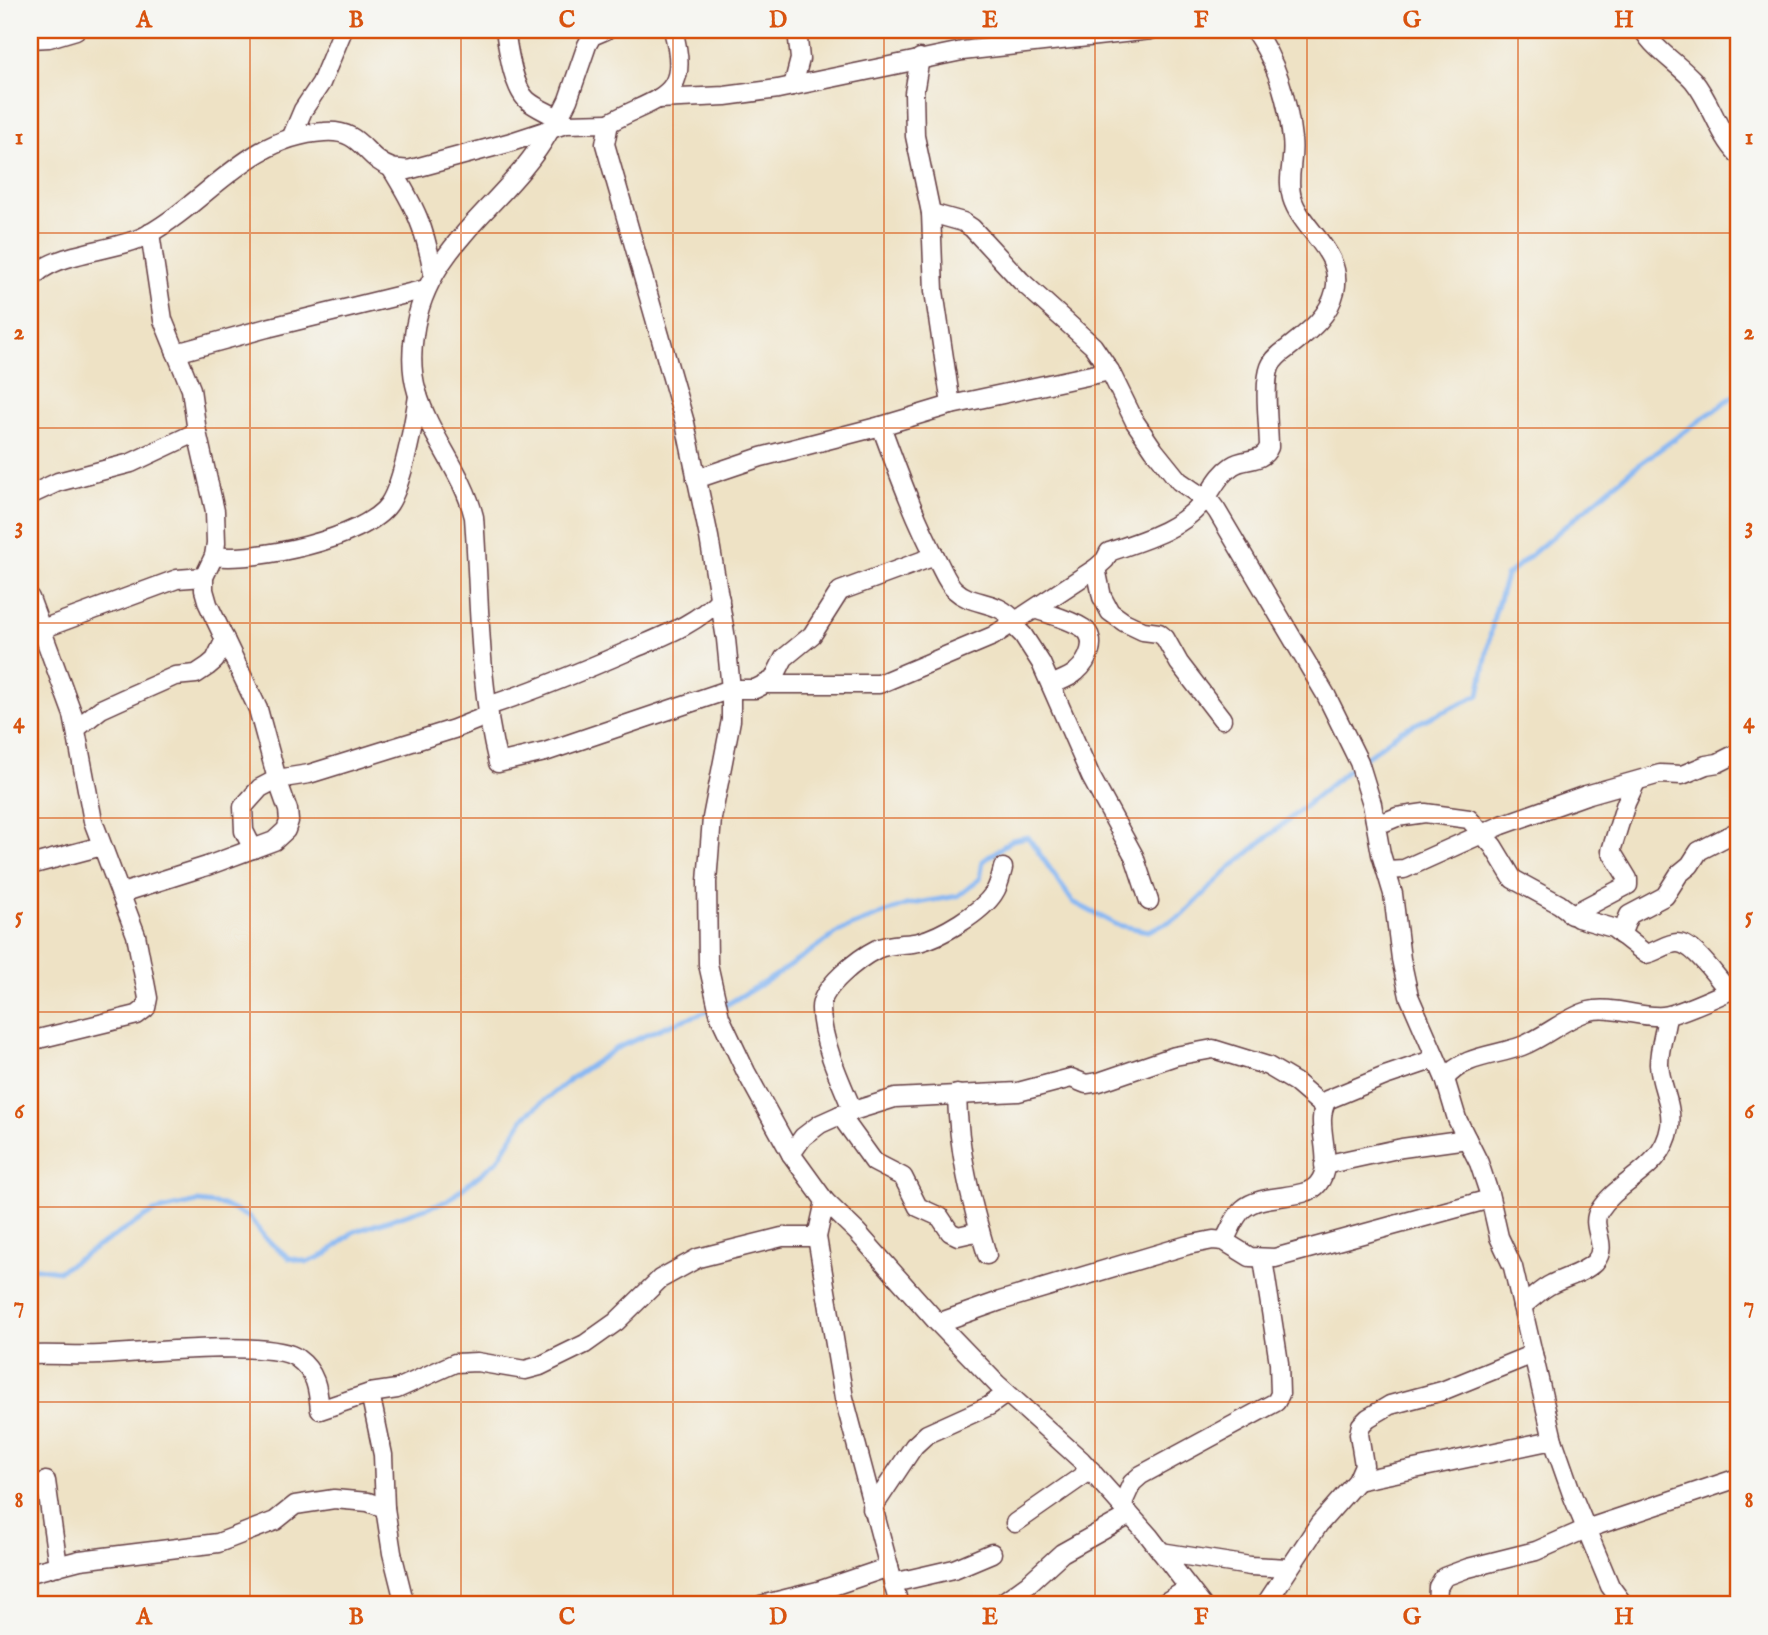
<svg xmlns="http://www.w3.org/2000/svg" width="1768" height="1635" font-family="'IM FELL English',serif">
  <style>
    .lines { fill: none; stroke-linecap: round; stroke-linejoin: round }
    .stream { stroke: #88b8f3; stroke-width: 5 }
    .minor-casing { stroke: #633c42; stroke-width: 21 }
    .minor { stroke: #fff; stroke-width: 18 }
    .grid { fill: none; stroke: #d8530f; stroke-width: 2; stroke-opacity: 0.55 }
    .neatline { fill: none; stroke: #d8530f; stroke-width: 2.5 }
    .grid-label { font-size: 23px; text-anchor: middle; font-weight: bold; fill: #d8530f }
  </style>
  <rect width="100%" height="100%" fill="#f6f6f2"/>
  <filter id="ink" filterUnits="userSpaceOnUse"><feTurbulence type="fractalNoise" baseFrequency=".0143" numOctaves="2"/><feDisplacementMap in="SourceGraphic" scale="14" xChannelSelector="R" yChannelSelector="G"/><feConvolveMatrix kernelMatrix="1 2 1 2 8 2 1 2 1" color-interpolation-filters="sRGB"/></filter>
  <filter id="wash" filterUnits="userSpaceOnUse"><feTurbulence type="fractalNoise" baseFrequency=".00686" numOctaves="4" result="noise"/><feDisplacementMap in="SourceGraphic" scale="28" xChannelSelector="R" yChannelSelector="G"/><feGaussianBlur stdDeviation="1.57" result="paint"/><feColorMatrix in="noise" values="0 0 0 0 0 0 0 0 0 0 0 0 0 0 0 0 0 1.4 0 .05"/><feComposite in="paint" operator="in"/></filter>
  <g filter="url(#wash)">
    <rect width="100%" height="100%" fill="#eee2c5"/>
    <g class="lines">
      <path class="stream" d="M30 1267 59 1271 153 1212 197 1202 223 1205 250 1218 265 1238 289 1258 308 1262 327 1254 353 1232 447 1201 497 1161 525 1116 572 1078 615 1049 666 1026 726 1005 773 977 842 930 906 905 958 896 980 879 983 861 1012 840 1028 837 1073 902 1117 925 1148 931 1182 916 1229 869 1346 772 1402 730 1479 695 1494 616 1506 576 1634 468 1738 393"/>
    </g>
  </g>
  <g filter="url(#ink)">
    <g class="lines">
      <defs>
        <g id="minor">
          <path d="M505 30C508 49 513 87 527 100 538 110 555 114 566 124"/>
          <path d="M673 30C692 99 660 95 609 123L605 144 685 423 709 537 726 639 731 689V720L712 818 707 882 708 964 720 1017 746 1072 791 1154 825 1201 857 1232 938 1323 997 1384 1081 1460 1149 1536 1202 1605"/>
          <path d="M1643 30C1655 50 1677 63 1693 80 1712 103 1718 133 1738 154"/>
          <path d="M30 39 49 38 76 30"/>
          <path d="M920 58 914 93 915 136 931 213 934 291 951 405"/>
          <path d="M793 86 800 59 797 30"/>
          <path d="M658 99 725 96 778 89 962 51 1151 30"/>
          <path d="M559 118 568 100 587 45 592 36 606 30"/>
          <path d="M550 130C508 205 425 244 414 335 411 355 411 372 417 392 430 437 463 472 474 517 480 599 478 683 498 763L545 752 731 689H755L773 680 784 658 812 635 840 591 935 556"/>
          <path d="M292 136 303 110 321 83 343 30"/>
          <path d="M391 168C415 207 425 227 433 273"/>
          <path d="M931 213 963 222 972 228 1021 281 1093 346 1110 371 1135 422 1154 450 1179 481 1211 503 1217 511 1326 695 1359 762 1372 804 1381 854 1393 894 1401 959 1409 996 1445 1079 1457 1119 1479 1163 1489 1193 1499 1237 1513 1267 1553 1440 1573 1497 1610 1586 1624 1605"/>
          <path d="M30 281C50 251 113 253 147 235 208 201 249 136 324 132 363 129 363 158 392 168 397 169 403 169 408 170L508 143 566 124 609 123"/>
          <path d="M176 353 267 328 426 289"/>
          <path d="M881 426C898 472 915 519 938 562 943 571 947 583 955 590 973 607 996 598 1016 622"/>
          <path d="M696 479 761 457 881 426 951 405 1110 371"/>
          <path d="M30 495 58 482 131 463 197 432"/>
          <path d="M214 556C254 562 365 539 389 504 403 483 414 422 418 396"/>
          <path d="M1096 568 1102 597 1110 612 1124 622 1143 631 1159 633 1165 638 1179 663 1222 719"/>
          <path d="M30 598 73 715 93 821 136 935 148 998 146 1008 137 1015 30 1041"/>
          <path d="M1035 609C1051 615 1069 619 1083 628 1099 639 1088 662 1076 672 1070 678 1059 681 1051 685"/>
          <path d="M1012 624 1023 635 1041 663 1091 777 1134 856 1149 901"/>
          <path d="M42 629 177 579 204 577"/>
          <path d="M768 684H879L993 636 1096 568 1105 560 1109 552C1143 540 1176 532 1201 504 1213 491 1216 477 1232 466 1244 457 1262 464 1269 447 1269 427 1263 385 1270 367 1273 359 1281 353 1288 348 1308 332 1329 317 1335 291 1344 252 1302 231 1292 198 1286 178 1295 159 1292 139 1288 101 1276 61 1254 30"/>
          <path d="M488 706C537 690 585 670 633 649 665 635 696 624 720 599"/>
          <path d="M77 728 101 709 123 699 175 676 196 674 208 666 215 660 225 639"/>
          <path d="M1375 819 1385 822 1397 817 1425 813 1469 819 1493 846 1513 879 1559 904 1578 918 1613 928 1646 954C1657 952 1667 943 1677 943 1695 943 1717 979 1729 991"/>
          <path d="M253 849 244 831 243 807 260 788 277 779 309 774 454 729 489 715"/>
          <path d="M30 865 102 846"/>
          <path d="M1387 870 1404 869 1502 825 1586 795 1660 774 1682 775 1706 765 1718 763 1738 753"/>
          <path d="M122 893 207 866 274 841 286 830 289 821 288 810 277 779 258 709 208 604 204 590V577L214 556 216 543 215 511 197 432 191 389 163 320 150 233"/>
          <path d="M1571 915 1628 885V879L1611 851 1626 803 1636 782"/>
          <path d="M1621 935 1629 915 1665 896 1679 874 1690 865 1699 851 1738 831"/>
          <path d="M1445 1079C1463 1055 1496 1056 1522 1046 1545 1037 1565 1018 1589 1011 1610 1005 1640 1018 1663 1016 1678 1015 1722 994 1738 987"/>
          <path d="M957 1094C958 1150 971 1202 987 1255"/>
          <path d="M853 1111C841 1083 821 1040 821 1009 820 988 859 958 877 949 890 943 905 945 919 942 942 936 981 913 994 893 999 886 1001 876 1003 868"/>
          <path d="M840 1115 874 1162 903 1177 918 1207 940 1217 950 1232 958 1236 980 1231"/>
          <path d="M791 1154 803 1137 820 1124 840 1115 895 1098 1018 1092 1071 1078 1086 1084 1099 1082 1175 1056 1213 1049 1268 1066 1295 1082 1323 1106"/>
          <path d="M1324 1165 1402 1148 1467 1139"/>
          <path d="M825 1201 817 1237 844 1398 899 1605"/>
          <path d="M1224 1241C1230 1231 1234 1217 1243 1209 1262 1192 1305 1201 1318 1184 1337 1161 1312 1125 1327 1100L1385 1076 1435 1059"/>
          <path d="M1522 1306C1532 1299 1541 1289 1552 1284 1566 1277 1584 1273 1595 1262 1610 1245 1589 1227 1599 1211 1619 1179 1663 1170 1670 1127 1673 1104 1660 1086 1659 1064 1659 1048 1665 1032 1667 1016"/>
          <path d="M938 1323 1000 1301 1188 1245 1213 1240 1224 1241 1250 1257 1275 1258 1490 1199"/>
          <path d="M30 1355C53 1354 76 1356 100 1355 135 1353 273 1339 297 1358 316 1372 318 1388 320 1410L370 1393 397 1389 455 1363 477 1362 525 1370 540 1366 585 1344 616 1322 660 1279 698 1258 782 1237H817"/>
          <path d="M370 1393 383 1455 385 1508 392 1553 405 1605"/>
          <path d="M46 1481 58 1566"/>
          <path d="M1357 1481 1553 1440"/>
          <path d="M1122 1505 1132 1483 1141 1475 1276 1402 1280 1394 1279 1363 1263 1259"/>
          <path d="M872 1509 914 1446 927 1434 989 1406 1007 1393"/>
          <path d="M1015 1523 1091 1470"/>
          <path d="M1161 1552 1250 1566 1288 1568"/>
          <path d="M30 1573 80 1560 218 1543 275 1521 295 1505 334 1499 368 1502 385 1508"/>
          <path d="M893 1583 954 1569 992 1553"/>
          <path d="M761 1605 818 1591 889 1567"/>
          <path d="M999 1605 1028 1584 1062 1553 1130 1515"/>
          <path d="M1161 1605 1189 1588"/>
          <path d="M1265 1605 1319 1524 1357 1481 1364 1465 1359 1434 1361 1425 1368 1418 1390 1405 1442 1391 1533 1354"/>
          <path d="M1437 1605 1438 1587 1444 1577 1468 1568 1536 1551 1586 1529 1738 1478"/>
        </g>
      </defs>
      <use href="#minor" class="minor-casing"/>
      <use href="#minor" class="minor"/>
    </g>
  </g>
  <path class="grid" d="M250 30V1605M461 30V1605M673 30V1605M884 30V1605M1095 30V1605M1307 30V1605M1518 30V1605M30 233H1738M30 428H1738M30 623H1738M30 818H1738M30 1012H1738M30 1207H1738M30 1402H1738"/>
  <rect width="1768" height="1635" fill="none" stroke="#f6f6f2" stroke-width="77"/>
  <rect x="38" y="38" width="1692" height="1558" class="neatline"/>
  <g class="grid-label">
    <text x="144" y="27">A</text>
    <text x="356" y="27">B</text>
    <text x="567" y="27">C</text>
    <text x="778" y="27">D</text>
    <text x="990" y="27">E</text>
    <text x="1201" y="27">F</text>
    <text x="1412" y="27">G</text>
    <text x="1624" y="27">H</text>
    <text x="19" y="144">1</text>
    <text x="1749" y="144">1</text>
    <text x="19" y="339">2</text>
    <text x="1749" y="339">2</text>
    <text x="19" y="533">3</text>
    <text x="1749" y="533">3</text>
    <text x="19" y="728">4</text>
    <text x="1749" y="728">4</text>
    <text x="19" y="923">5</text>
    <text x="1749" y="923">5</text>
    <text x="19" y="1118">6</text>
    <text x="1749" y="1118">6</text>
    <text x="19" y="1312">7</text>
    <text x="1749" y="1312">7</text>
    <text x="19" y="1507">8</text>
    <text x="1749" y="1507">8</text>
    <text x="144" y="1624">A</text>
    <text x="356" y="1624">B</text>
    <text x="567" y="1624">C</text>
    <text x="778" y="1624">D</text>
    <text x="990" y="1624">E</text>
    <text x="1201" y="1624">F</text>
    <text x="1412" y="1624">G</text>
    <text x="1624" y="1624">H</text>
  </g>
</svg>
